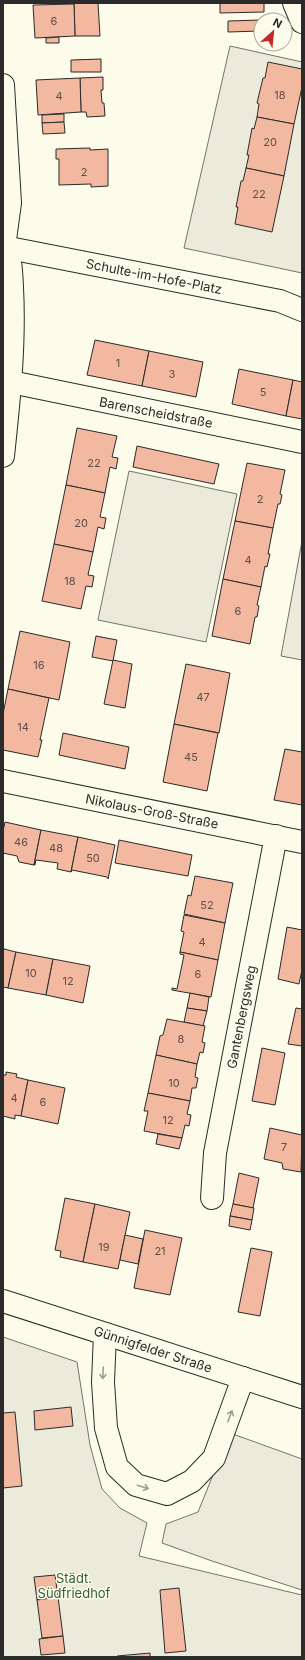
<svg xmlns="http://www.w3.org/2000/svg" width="305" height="1660" font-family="Inter,sans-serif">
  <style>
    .green { fill: #ecebdb; stroke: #74746e }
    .parking { fill: #eceadb; stroke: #74746e }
    .building { fill: #f2b8a0; stroke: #2b2b2b }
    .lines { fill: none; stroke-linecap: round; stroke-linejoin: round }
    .minor-casing { stroke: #2b2b2b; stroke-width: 24 }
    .minor { stroke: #fdfbea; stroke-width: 22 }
    .oneway { stroke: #9e9d94 }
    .labels { text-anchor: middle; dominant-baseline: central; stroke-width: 3; stroke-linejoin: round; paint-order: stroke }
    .number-label { font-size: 11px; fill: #5d4e48 }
    .street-label { font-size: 13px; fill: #2b2b2b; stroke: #fdfbea }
    .park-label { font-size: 13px; fill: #34623c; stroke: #fdfbea }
  </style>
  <rect width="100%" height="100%" fill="#fdfbea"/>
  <g class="green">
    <path d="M230 46 302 62V273L184 248Z"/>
    <path d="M129 471 237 494 206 642 98 620Z"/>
    <path d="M302 541V660L281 656Z"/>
    <path d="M3 1337 77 1362 90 1445 102 1489 120 1508 147 1523 139 1556 302 1595V1657H3Z"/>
  </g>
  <path class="parking" d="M230 1433 302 1459V1590L212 1561 162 1543 166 1524 198 1512Z"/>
  <g class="building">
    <path d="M77 3H98L100 36H75L74 4Z"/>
    <path d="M220 3H264V12L220 13Z"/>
    <path d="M74 4 75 36 35 38 33 5Z"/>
    <path d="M261 20V31L228 32V21Z"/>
    <path d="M59 37V43H46V38Z"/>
    <path d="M101 59V72H71V60Z"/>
    <path d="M268 62 302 69V87L294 124 257 117 259 104 257 103 263 78H265Z"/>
    <path d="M103 77V90H101L102 103H104L105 116 87 117 86 112H81L80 78Z"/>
    <path d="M80 78 81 112 38 115 36 80Z"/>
    <path d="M64 114V122L42 123V115Z"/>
    <path d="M257 117 294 124 284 176 246 168 249 155H247L252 128 254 129Z"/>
    <path d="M64 122 65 133 43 134 42 123Z"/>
    <path d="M90 148V150L108 149V186L91 187V184L59 185V159H56V149Z"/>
    <path d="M246 168 284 176 272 232 235 224 238 207H236L241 181H243Z"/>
    <path d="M95 340 149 351 142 386 87 375Z"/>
    <path d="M149 351 203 362 196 397 142 386Z"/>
    <path d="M239 369 293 380 286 416 232 404Z"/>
    <path d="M293 380 302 382V419L286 416Z"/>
    <path d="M77 428 117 436 112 457 118 458 116 469 110 467 105 493 66 485Z"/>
    <path d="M137 446 219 464 214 484 133 467Z"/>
    <path d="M247 463 285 470 280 494 282 495 280 504H278L273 528 235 521Z"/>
    <path d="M66 485 105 493 100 517 106 518 104 529 98 527 93 552 54 544Z"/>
    <path d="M235 521 273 528 268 554H270L267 567 265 566 261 587 223 579Z"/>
    <path d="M54 544 93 552 88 575 94 576 92 587 86 586 81 609 42 601Z"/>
    <path d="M223 579 261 587 257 605 259 606 257 617H255L250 644 212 636Z"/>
    <path d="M20 631 70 642 59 700 8 689Z"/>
    <path d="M96 636 117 640 113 661 92 657Z"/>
    <path d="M113 660 132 664 125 708 104 704Z"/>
    <path d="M186 664 230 673 219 733 174 724Z"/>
    <path d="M8 689 49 698 40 740H42L38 757 3 750V714Z"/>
    <path d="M174 724 218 733 207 791 163 782Z"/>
    <path d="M63 733 129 747 125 769 59 755Z"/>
    <path d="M285 749 302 752V805L274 800Z"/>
    <path d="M5 822 41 830 34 865 19 862 17 856 3 853V831Z"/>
    <path d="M41 830 78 837 71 872 57 869 58 863 36 860 35 865H34Z"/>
    <path d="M78 837 115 845 108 879 107 877 72 870 71 872Z"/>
    <path d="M119 840 192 855 188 876 115 863Z"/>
    <path d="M195 876 233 883 225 923 184 914 188 895 191 896Z"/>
    <path d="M184 915 225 923 218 960 180 952 184 932 181 931Z"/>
    <path d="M287 927 302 930V970L299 984 278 979Z"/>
    <path d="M3 945 4 949 16 952 8 988 3 987Z"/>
    <path d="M16 952 53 959 46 995 8 988Z"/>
    <path d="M180 952 218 960 211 997 172 990V988L177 989 184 955 180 954Z"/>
    <path d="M53 959 90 966 83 1003 46 995Z"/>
    <path d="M190 993 209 997 207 1011 187 1008Z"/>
    <path d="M187 1008 207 1011 203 1026 184 1022Z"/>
    <path d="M296 1008 302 1009V1046L288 1044Z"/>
    <path d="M167 1019 205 1026 202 1042 205 1043 203 1053 200 1052 197 1064 156 1055 160 1036 163 1035Z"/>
    <path d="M262 1048 285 1053 275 1105 252 1101Z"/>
    <path d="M156 1055 197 1064 195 1077 198 1078 196 1088H192L190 1101 148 1093Z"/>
    <path d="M6 1072 17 1074 16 1077 28 1080 21 1116 15 1115V1119L3 1116V1075H6Z"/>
    <path d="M28 1080 65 1088 58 1124 21 1116Z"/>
    <path d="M148 1093 190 1101 187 1114 191 1115 189 1126 185 1125 182 1138 144 1131 148 1111H144Z"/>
    <path d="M270 1128 302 1135 301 1172 283 1169 282 1163 264 1159Z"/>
    <path d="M158 1134 182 1138 179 1149 156 1144Z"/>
    <path d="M239 1173 259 1178 253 1208 233 1204Z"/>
    <path d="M65 1198 95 1204 83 1262 60 1257 61 1251 55 1250Z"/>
    <path d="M95 1204 130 1212 118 1269 83 1262Z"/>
    <path d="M233 1204 254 1208 252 1220 230 1216Z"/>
    <path d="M230 1216 252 1220 250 1230 229 1226Z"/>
    <path d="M145 1230 182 1238 170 1295 134 1288Z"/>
    <path d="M125 1235 143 1239 138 1264 120 1260Z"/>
    <path d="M251 1248 272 1252 260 1316 238 1312Z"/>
    <path d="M71 1407 73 1426 35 1430 34 1411Z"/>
    <path d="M15 1412 22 1486 3 1488V1413Z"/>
    <path d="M55 1575 58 1597 37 1600 34 1577Z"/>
    <path d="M179 1588 186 1651 165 1653 160 1590Z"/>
    <path d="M58 1597 63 1636 42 1638 37 1600Z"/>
    <path d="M63 1636 65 1653 41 1655 39 1639Z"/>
    <path d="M150 1653V1657H118L117 1656Z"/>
  </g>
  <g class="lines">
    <defs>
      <g id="minor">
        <path d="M294 3 302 22"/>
        <path d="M3 85 10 203 4 247"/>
        <path d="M3 246C12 258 11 273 12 287 15 344 9 400 3 456"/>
        <path d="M4 247 280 301 302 310"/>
        <path d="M11 382 302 442"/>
        <path d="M3 781 302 842"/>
        <path d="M212 1198 215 1153 276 836"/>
        <path d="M3 1301 302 1397"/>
        <path d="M105 1334 103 1382 106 1428 117 1467 136 1485 167 1494 192 1481 214 1458 243 1378"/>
      </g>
    </defs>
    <use href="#minor" class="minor-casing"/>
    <use href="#minor" class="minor"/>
  </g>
  <defs><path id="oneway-shaft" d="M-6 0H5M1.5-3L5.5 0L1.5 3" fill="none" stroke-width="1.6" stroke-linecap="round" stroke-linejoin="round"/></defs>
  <g class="oneway">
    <use href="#oneway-shaft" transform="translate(103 1373) rotate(93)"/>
    <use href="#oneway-shaft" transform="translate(230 1416) rotate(-70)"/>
    <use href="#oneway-shaft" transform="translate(143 1487) rotate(17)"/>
  </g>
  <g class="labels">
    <g class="number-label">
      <text x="54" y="21">6</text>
      <text x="280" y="95">18</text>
      <text x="59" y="96">4</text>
      <text x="270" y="142">20</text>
      <text x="84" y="172">2</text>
      <text x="259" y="194">22</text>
      <text x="118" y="363">1</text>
      <text x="172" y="374">3</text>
      <text x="263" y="392">5</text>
      <text x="94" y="463">22</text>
      <text x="260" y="499">2</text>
      <text x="81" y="523">20</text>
      <text x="248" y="560">4</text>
      <text x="70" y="581">18</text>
      <text x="238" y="611">6</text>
      <text x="39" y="665">16</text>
      <text x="203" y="697">47</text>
      <text x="23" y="727">14</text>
      <text x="191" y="757">45</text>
      <text x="21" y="842">46</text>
      <text x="56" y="848">48</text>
      <text x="93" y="858">50</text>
      <text x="207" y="905">52</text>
      <text x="202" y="942">4</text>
      <text x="31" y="973">10</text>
      <text x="198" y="974">6</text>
      <text x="68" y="981">12</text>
      <text x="181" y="1039">8</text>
      <text x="174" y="1083">10</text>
      <text x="14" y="1098">4</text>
      <text x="43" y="1102">6</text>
      <text x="168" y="1120">12</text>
      <text x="284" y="1147">7</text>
      <text x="104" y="1247">19</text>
      <text x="160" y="1251">21</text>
    </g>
    <g class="street-label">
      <text transform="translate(154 276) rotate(11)">Schulte-im-Hofe-Platz</text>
      <text transform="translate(156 412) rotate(11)">Barenscheidstraße</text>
      <text transform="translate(152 811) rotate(11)">Nikolaus-Groß-Straße</text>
      <text transform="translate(241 1017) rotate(-79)">Gantenbergsweg</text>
      <text transform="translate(153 1349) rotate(18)">Günnigfelder Straße</text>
    </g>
    <g class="park-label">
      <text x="74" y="1578">Städt.<tspan x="74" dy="15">Südfriedhof</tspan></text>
    </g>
  </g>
  <rect width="305" height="1660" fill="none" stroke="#2b2b2b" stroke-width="8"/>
  <g transform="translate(273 32) rotate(27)"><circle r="19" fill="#fdfbea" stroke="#a9a89e"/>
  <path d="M0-3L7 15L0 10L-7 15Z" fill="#c62828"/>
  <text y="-6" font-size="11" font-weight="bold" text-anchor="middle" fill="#2b2b2b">N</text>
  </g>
</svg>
